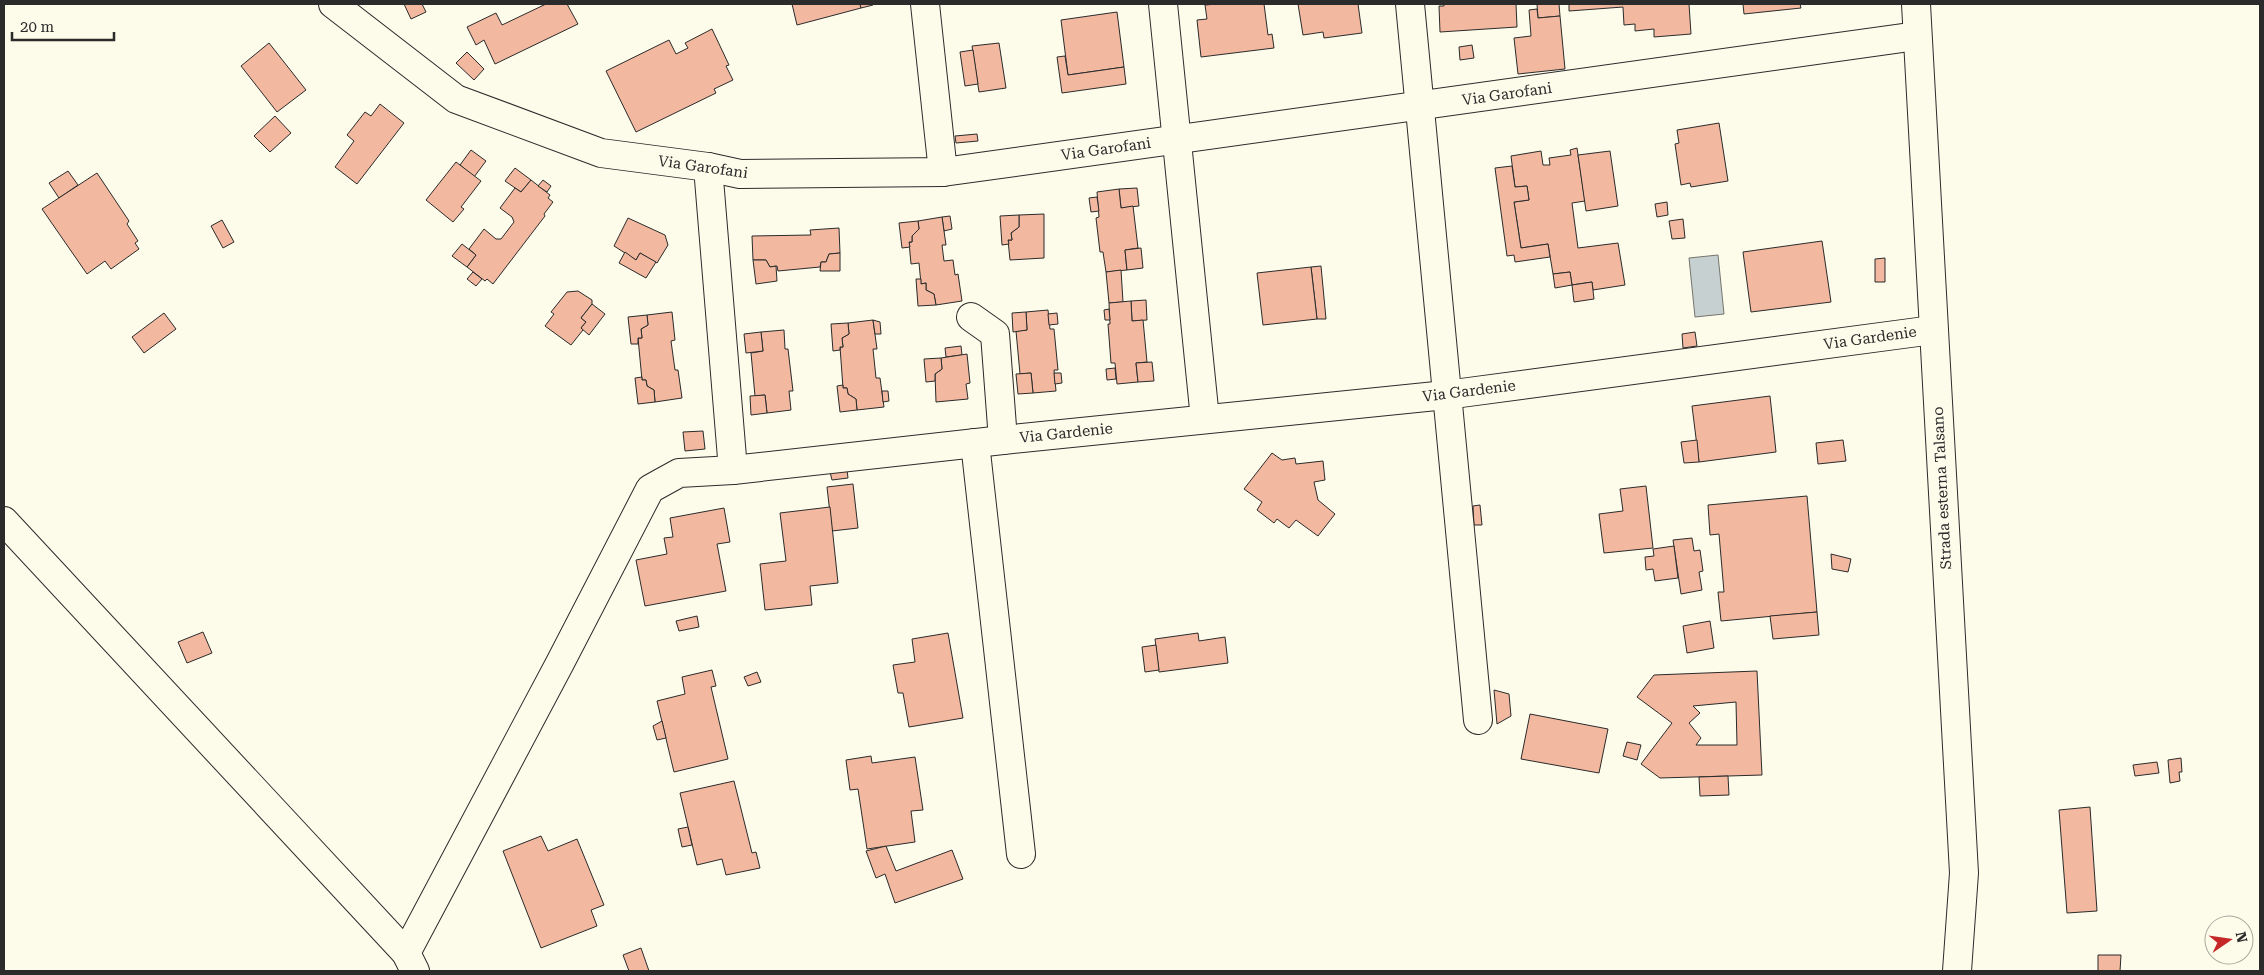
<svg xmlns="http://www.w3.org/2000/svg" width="2264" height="975" font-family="'Roboto Serif',serif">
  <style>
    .water { fill: #c7d0d0; stroke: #74746e }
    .building { fill: #f2b8a0; stroke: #2b2b2b; fill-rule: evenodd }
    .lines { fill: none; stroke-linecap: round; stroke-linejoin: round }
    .minor-casing { stroke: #2b2b2b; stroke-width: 30 }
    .minor { stroke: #fdfbea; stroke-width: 28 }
    .labels { text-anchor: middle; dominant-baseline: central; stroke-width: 4; stroke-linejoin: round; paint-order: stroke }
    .street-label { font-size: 15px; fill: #2b2b2b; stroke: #fdfbea }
  </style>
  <rect width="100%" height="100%" fill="#fdfbea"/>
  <path class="water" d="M1718 255 1724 314 1695 317 1689 258Z"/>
  <g class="building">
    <path d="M404 4H422L426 12 411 19Z"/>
    <path d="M546 4H567L578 24 495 64 484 40 476 45 467 27 496 13 502 25Z"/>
    <path d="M792 4H860L861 8 797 25Z"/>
    <path d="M860 4H873V5L861 8Z"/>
    <path d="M1217 4H1264L1268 35 1272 34 1274 48 1201 57 1197 20 1207 19 1205 5Z"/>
    <path d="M1298 4H1358L1362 33 1324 38 1323 32 1303 35Z"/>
    <path d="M1444 4H1516L1517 27 1440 32 1439 6H1444Z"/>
    <path d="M1537 4H1559L1560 16 1538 18Z"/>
    <path d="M1569 4H1689L1691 34 1654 37V29L1635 31V24L1624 25 1623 7 1569 11Z"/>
    <path d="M1743 4H1800L1801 8 1744 14Z"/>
    <path d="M1537 9 1538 18 1560 16 1565 69 1518 74 1514 38 1531 36 1529 10Z"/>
    <path d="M1117 12 1124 67 1068 75 1061 20Z"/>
    <path d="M712 29 729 65 726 66 733 80 714 89 716 93 636 132 606 71 669 40 676 54 688 48 685 43Z"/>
    <path d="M269 43 306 90 277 112 241 66Z"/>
    <path d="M999 43 1006 88 979 92 972 46Z"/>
    <path d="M1472 45 1474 58 1460 60 1459 47Z"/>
    <path d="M973 50 978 84 965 86 960 52Z"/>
    <path d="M467 52 484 69 474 80 456 63Z"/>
    <path d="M1065 56 1068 75 1124 67 1126 84 1062 93 1057 57Z"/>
    <path d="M380 104 404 123 357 184 335 167 354 141 347 135 365 112 371 116Z"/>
    <path d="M275 116 291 133 270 152 254 136Z"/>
    <path d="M1719 123 1728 181 1691 187 1690 183 1681 185 1675 144 1679 143 1677 130Z"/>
    <path d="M977 134 978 141 956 143 955 136Z"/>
    <path d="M1577 148 1585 201 1572 203 1578 248 1618 243 1625 285 1593 290 1592 282 1572 285 1570 272 1553 274 1548 244 1521 248 1514 202 1529 200 1527 186 1515 187 1511 156 1541 151 1543 165H1550L1549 158 1571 155 1570 150Z"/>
    <path d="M471 150 486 161 474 177 460 165Z"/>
    <path d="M1610 151 1618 206 1586 211 1578 155Z"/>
    <path d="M456 162 481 181 461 207 464 209 453 222 426 200Z"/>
    <path d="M1512 166 1515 187 1527 186 1529 200 1514 202 1521 248 1548 244 1550 257 1515 262 1514 255 1507 256 1495 168Z"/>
    <path d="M515 168 531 180 521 192 505 181Z"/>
    <path d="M68 171 78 185 59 198 49 183Z"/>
    <path d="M97 173 129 221 127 224 138 241 135 243 139 249 111 269 105 261 87 274 42 209Z"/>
    <path d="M531 180 550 195 548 198 553 202 544 214 545 216 493 284 487 279 485 281 467 267 476 255 469 249 484 229 496 239H501L514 222 512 217 500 208 515 188 521 192Z"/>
    <path d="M543 180 551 186 547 192 538 186Z"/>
    <path d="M1137 188 1139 206 1121 208 1119 189Z"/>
    <path d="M1119 189 1121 208 1133 206 1138 248 1125 250 1127 270 1106 272 1103 252H1100L1096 218 1099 217 1097 192Z"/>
    <path d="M1097 197 1099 211 1091 212 1089 198Z"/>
    <path d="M1667 202 1668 215 1657 217 1655 204Z"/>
    <path d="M1044 214V258L1010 260 1008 240H1012L1011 233 1019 227V215Z"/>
    <path d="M1019 215V227L1011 233 1012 240H1008L1009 244 1002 245 1000 216Z"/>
    <path d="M950 216 952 229 944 231 942 217Z"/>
    <path d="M942 217 946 245H942L944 261 953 260 955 275 958 274 962 301 936 305 934 294 926 290V283L921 284 919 263 911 264 909 242H912V236L919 229 918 221Z"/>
    <path d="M628 218 665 235 668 245 657 263 640 253 636 260 614 246Z"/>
    <path d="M1683 219 1685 238 1672 239 1669 221Z"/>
    <path d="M222 220 234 242 223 248 211 226Z"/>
    <path d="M918 221 919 229 912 236V242H909L910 247 902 248 899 223Z"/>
    <path d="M839 228 840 253 829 254 826 262H821L820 267 778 271 777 266 770 267 766 260H753L752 236 811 235 810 230Z"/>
    <path d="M1822 241 1831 302 1751 312 1743 252Z"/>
    <path d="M462 244 476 255 467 267 452 256Z"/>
    <path d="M1141 248 1143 268 1127 270 1125 250Z"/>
    <path d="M625 252 636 260 640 253 656 262 646 278 619 263Z"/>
    <path d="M840 253V271H820L821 262H826L829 254Z"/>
    <path d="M1885 258V282H1875V259Z"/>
    <path d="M753 260H766L770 267 776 266 777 281 756 284Z"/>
    <path d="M1321 266 1326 319H1317L1311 267Z"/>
    <path d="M1311 267 1317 319 1263 325 1257 273Z"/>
    <path d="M1121 270 1123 302 1109 303 1106 272Z"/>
    <path d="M473 272 482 279 476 286 467 279Z"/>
    <path d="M1570 272 1572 285 1555 288 1553 274Z"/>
    <path d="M916 279H921V284L926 283V290L934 294 936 305 918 306Z"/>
    <path d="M1592 282 1594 299 1574 302 1572 285Z"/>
    <path d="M578 291 592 300V304L581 318 586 322 581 328 583 330 571 345 545 326 554 314 551 312 567 292Z"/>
    <path d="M1146 300 1147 320 1132 321 1131 301Z"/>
    <path d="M1131 301 1132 321 1143 320 1147 362 1136 363 1138 382 1117 384 1115 363H1111L1108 324H1110L1109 303Z"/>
    <path d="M592 304 605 314 589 335 581 328 586 322 581 318Z"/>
    <path d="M1109 309 1110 320H1105L1104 310Z"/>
    <path d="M1048 310 1050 329H1054L1058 370H1054L1056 391 1033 393 1031 373 1020 374 1016 331 1027 330 1026 312Z"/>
    <path d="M672 312 675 340 671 341 675 370H678L682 398 655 402 654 390 647 386 646 380H642L638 338H642L641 329 648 325 647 315Z"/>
    <path d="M1026 312 1027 330 1013 332 1012 313Z"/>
    <path d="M164 313 176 329 144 353 132 337Z"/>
    <path d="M1057 313 1058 324 1049 325 1048 314Z"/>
    <path d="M647 315 648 325 641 329 642 338H638V344H631L628 317Z"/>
    <path d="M873 320 877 349H873L876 378H880L884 407 857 410 856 399 848 394 847 388H843L840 347H843L842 338 849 334 848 323Z"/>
    <path d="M873 320 880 322 881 334H875Z"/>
    <path d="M848 323 849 334 842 338 843 347H840V350L833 351 831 324Z"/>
    <path d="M784 330 785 349H788L793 391H789L791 410 767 413 765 395 755 396 751 353 763 351 761 332Z"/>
    <path d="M761 332 763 351 746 353 744 334Z"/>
    <path d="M1695 332 1697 346 1683 348 1682 334Z"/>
    <path d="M961 346 962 355 946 357 945 348Z"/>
    <path d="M967 354 970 383 966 384 968 399 936 402 935 374 942 369 941 358Z"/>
    <path d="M941 358 942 369 935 374V381L926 382 924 359Z"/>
    <path d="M1152 362 1154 381 1138 382 1136 363Z"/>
    <path d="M1115 368 1116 379 1107 380 1106 369Z"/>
    <path d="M1031 373 1033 393 1018 394 1016 374Z"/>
    <path d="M1054 373H1061L1062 383 1055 384Z"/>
    <path d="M642 377V380H646L647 386 654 390 655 402 638 404 635 378Z"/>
    <path d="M843 385V388H847L848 394 856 399 857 410 840 412 837 386Z"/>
    <path d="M882 391H888L889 401 883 402Z"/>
    <path d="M765 395 767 413 751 415 750 396Z"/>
    <path d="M1770 396 1776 452 1699 462 1692 406Z"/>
    <path d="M703 431 705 449 685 451 683 432Z"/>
    <path d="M1697 440 1699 462 1684 463 1681 442Z"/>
    <path d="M1843 440 1846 461 1818 464 1816 443Z"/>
    <path d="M1272 453 1282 460 1295 458 1296 464 1323 461 1325 480 1314 482 1318 500 1335 514 1318 536 1296 520 1289 528 1277 519 1274 523 1257 510 1262 502 1244 489Z"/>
    <path d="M847 470 848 478 832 480 830 472Z"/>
    <path d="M853 484 858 528 832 531 827 487Z"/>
    <path d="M1646 486 1653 548 1604 553 1599 514 1623 511 1620 489Z"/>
    <path d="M1807 496 1817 612 1721 621 1718 592H1724L1719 534 1710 535 1708 505Z"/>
    <path d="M1480 505 1482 525H1474L1473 506Z"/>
    <path d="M830 507 838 583 810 586 812 605 765 610 760 564 786 561 780 513Z"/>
    <path d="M724 508 730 542 717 544 726 591 645 606 636 560 667 554 664 538 673 537 670 518Z"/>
    <path d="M1692 538 1694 551 1700 550 1703 571 1699 572 1702 590 1681 594 1673 540Z"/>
    <path d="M1674 546 1678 578 1655 581 1653 569 1646 570 1645 557 1654 556 1653 549Z"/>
    <path d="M1831 554 1851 559 1848 572 1832 569Z"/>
    <path d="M1817 612 1819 635 1773 639 1770 616Z"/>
    <path d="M697 616 699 627 679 631 676 621Z"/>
    <path d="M1710 621 1714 648 1687 653 1683 626Z"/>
    <path d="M203 632 212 653 187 663 178 642Z"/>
    <path d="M948 633 963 718 909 727 903 693H898L893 665 915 662 912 639Z"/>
    <path d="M1198 633 1199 641 1225 637 1228 663 1159 672 1155 639Z"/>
    <path d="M1156 645 1159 670 1145 672 1142 647Z"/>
    <path d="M712 670 716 686 711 687 728 759 674 772 657 701 685 694 682 677Z"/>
    <path d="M1757 671 1762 775 1660 778 1641 764 1672 723 1637 697 1654 675ZM1736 702 1737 745H1696L1701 738 1689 723 1700 713 1693 706Z"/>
    <path d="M757 672 761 682 748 686 744 677Z"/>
    <path d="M1494 690 1509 694 1511 716 1497 724Z"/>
    <path d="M1530 714 1608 729 1599 773 1521 759Z"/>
    <path d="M662 721 666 738 657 740 653 726Z"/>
    <path d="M1627 742 1641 745 1637 760 1623 756Z"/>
    <path d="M871 756 872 763 915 757 923 810 911 811 915 842 867 849 858 789 850 790 846 760Z"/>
    <path d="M2181 758 2182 772H2179L2180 781 2170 783 2168 760Z"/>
    <path d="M2157 762 2159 773 2135 776 2133 765Z"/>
    <path d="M1728 776 1729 795 1700 796 1699 777Z"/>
    <path d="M734 781 752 853 756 852 760 868 726 875 722 859 697 865 680 793Z"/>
    <path d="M2090 807 2097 911 2067 913 2059 810Z"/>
    <path d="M688 827 692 845 682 847 678 829Z"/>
    <path d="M541 836 548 851 577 839 604 905 591 910 597 926 541 948 503 851Z"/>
    <path d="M886 846 896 871 952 850 963 879 895 903 885 874 876 878 866 851Z"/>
    <path d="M641 948 649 971H629L623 955Z"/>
    <path d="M2098 955H2121L2120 971H2098Z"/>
  </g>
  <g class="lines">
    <defs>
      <g id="minor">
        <path d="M333 4 456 99 601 153 708 167 740 174 943 172 1917 36"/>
        <path d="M925 4 943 172"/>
        <path d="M1163 4 1205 419"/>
        <path d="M1410 4 1478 720"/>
        <path d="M1916 4 1964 873 1957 971"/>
        <path d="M708 167 733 470"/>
        <path d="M971 317 995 334 1003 440"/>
        <path d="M975 443 1021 854"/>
        <path d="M4 521 406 953 415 971"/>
        <path d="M406 953 560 663 650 489 679 473 733 470 1003 440 1446 395 1933 330"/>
      </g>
    </defs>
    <use href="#minor" class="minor-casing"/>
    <use href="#minor" class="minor"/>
  </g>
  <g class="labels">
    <g class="street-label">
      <text transform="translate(1507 94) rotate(-8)">Via Garofani</text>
      <text transform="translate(1106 149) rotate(-8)">Via Garofani</text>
      <text transform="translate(703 167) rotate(8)">Via Garofani</text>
      <text transform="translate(1870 338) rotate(-8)">Via Gardenie</text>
      <text transform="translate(1469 391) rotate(-7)">Via Gardenie</text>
      <text transform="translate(1066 433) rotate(-6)">Via Gardenie</text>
      <text transform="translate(1942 488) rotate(-93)">Strada esterna Talsano</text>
    </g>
  </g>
  <rect width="2264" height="975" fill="none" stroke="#2b2b2b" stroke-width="10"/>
  <g transform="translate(2229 940) rotate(77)"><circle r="24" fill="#fdfbea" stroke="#a9a89e"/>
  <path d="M0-4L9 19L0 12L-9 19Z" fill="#c62828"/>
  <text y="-8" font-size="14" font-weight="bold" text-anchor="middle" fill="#2b2b2b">N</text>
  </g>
  <path d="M12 32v8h102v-8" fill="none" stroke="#2b2b2b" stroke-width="2.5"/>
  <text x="20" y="32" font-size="15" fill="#2b2b2b" stroke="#fdfbea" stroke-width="4" paint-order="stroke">20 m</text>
</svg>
